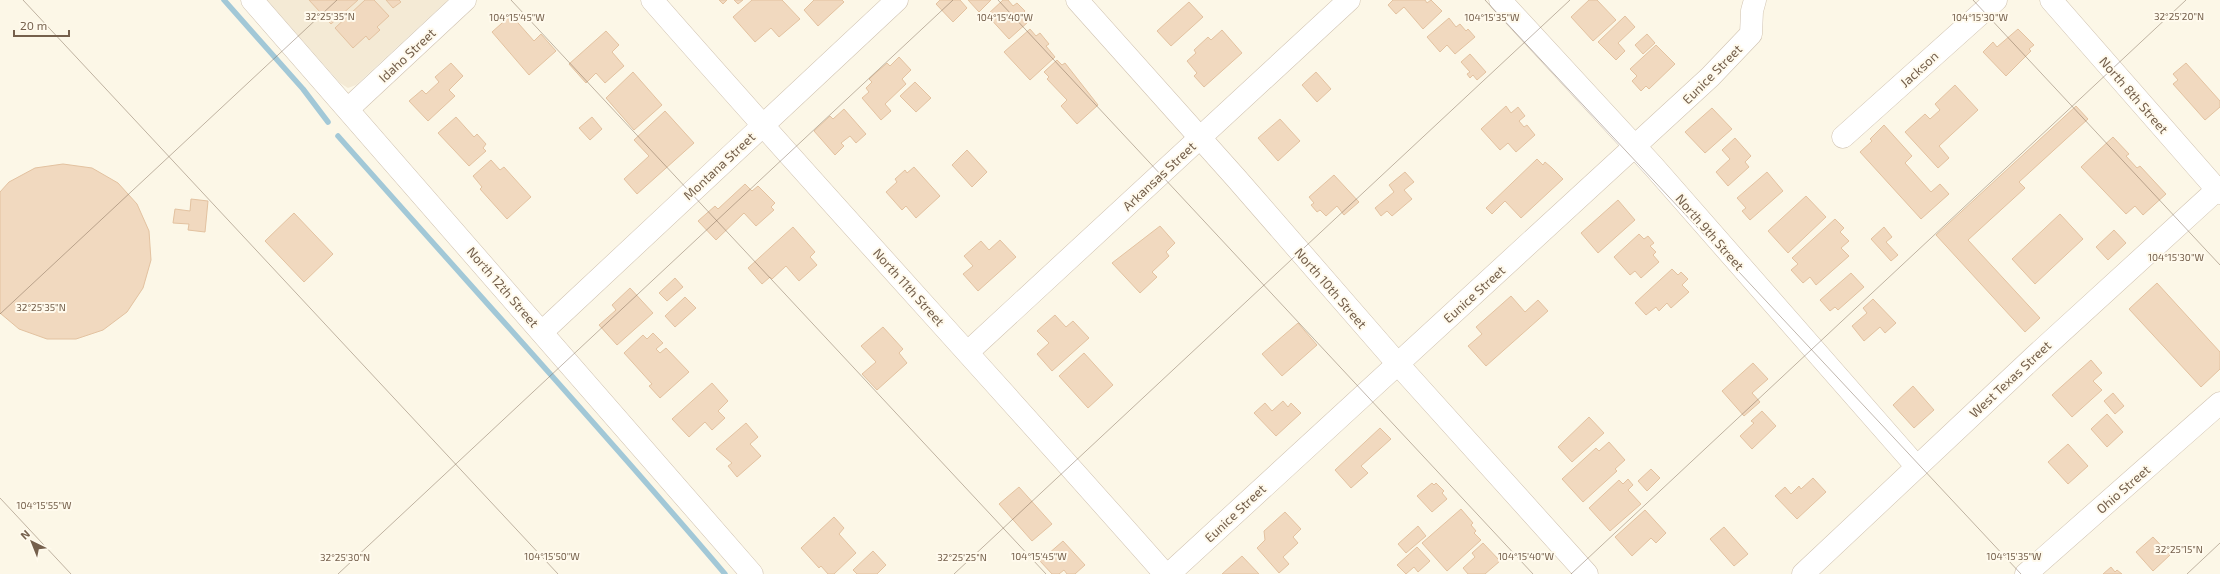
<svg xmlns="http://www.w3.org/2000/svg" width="2220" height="574" font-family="'Exo 2',sans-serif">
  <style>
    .residential { fill: #f4ead5 }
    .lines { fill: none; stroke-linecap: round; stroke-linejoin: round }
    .stream { stroke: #a2c8d7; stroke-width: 5.5 }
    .building { fill: #f1d9bf; stroke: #e3c2a0 }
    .minor-casing { stroke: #d0c2b0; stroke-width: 23 }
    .minor { stroke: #fff; stroke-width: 22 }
    .ticks { fill: none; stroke: #75604c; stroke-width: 1; stroke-opacity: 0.45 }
    .labels { text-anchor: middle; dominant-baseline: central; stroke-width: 4; stroke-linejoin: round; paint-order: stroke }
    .street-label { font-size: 13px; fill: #75604c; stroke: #fffaed }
    .ticks-label { font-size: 10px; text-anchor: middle; fill: #75604c; stroke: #fffaed; stroke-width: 4; stroke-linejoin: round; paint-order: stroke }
  </style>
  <rect width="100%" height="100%" fill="#fcf7e7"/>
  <path class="residential" d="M267 0H448L356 85 348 88 340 83Z"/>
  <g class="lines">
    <g class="stream">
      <path d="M224 0 303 89 328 122"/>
      <path d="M338 136C467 282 599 426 725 574"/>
    </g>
  </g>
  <g class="building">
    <path d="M309 0H358L331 24Z"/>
    <path d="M365 0H374L389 16 377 27 380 30 369 40 366 36 353 48 335 28Z"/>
    <path d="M386 0H399L401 2 393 8Z"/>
    <path d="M719 0H727L723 4Z"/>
    <path d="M734 0H743L738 4Z"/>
    <path d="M752 0H782L800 19 779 37 771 28 755 42 733 17Z"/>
    <path d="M814 0H842L844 2 818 26 804 10Z"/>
    <path d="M940 0H960L967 8 953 22 936 4Z"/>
    <path d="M968 0H991L979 12Z"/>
    <path d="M1003 0H1008L1013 6 1017 3 1025 11 1021 15 1028 22 1009 39 987 15Z"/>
    <path d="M1393 0H1425L1427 3 1431 0 1442 11 1423 29 1404 7 1396 14 1388 5Z"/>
    <path d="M1589 0H1597L1616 20 1593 41 1571 17Z"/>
    <path d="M1189 2 1203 17 1171 46 1157 31Z"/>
    <path d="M511 15 534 41 541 34 556 51 529 75 492 32Z"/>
    <path d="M1625 16 1635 27 1618 43 1625 51 1616 60 1598 42Z"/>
    <path d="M1449 18 1456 27 1460 24 1466 31 1468 29 1475 37 1455 54 1447 45 1440 52 1427 37Z"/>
    <path d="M1030 29 1036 36 1040 33 1049 44 1046 46 1055 57 1030 80 1004 52Z"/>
    <path d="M2018 29 2034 45 2029 49 2031 51 2006 76 1983 52 1993 42 1997 47Z"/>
    <path d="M1222 30 1242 53 1204 87 1194 76 1197 73 1187 61 1196 53 1194 50 1208 37 1211 40Z"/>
    <path d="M606 31 619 45 612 52 624 66 605 83 596 73 586 83 569 64Z"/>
    <path d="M1647 34 1655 43 1643 54 1635 45Z"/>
    <path d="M1656 45 1675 64 1649 89 1646 86 1641 91 1632 81 1637 76 1630 69Z"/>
    <path d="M1470 54 1486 72 1477 80 1473 75 1470 78 1467 74 1470 72 1461 62Z"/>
    <path d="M899 57 911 70 902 79 906 84 885 104 891 111 881 120 862 98 869 92 866 88 872 82 869 79 887 63 890 66Z"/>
    <path d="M1057 60 1062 65 1065 63 1098 105 1077 124 1061 106 1067 100 1047 79 1049 77 1044 72Z"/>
    <path d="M451 63 463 76 449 90 455 96 428 121 409 101 422 90 426 94 439 82 435 77Z"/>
    <path d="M2186 63 2220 101V107L2205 120 2173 84 2178 80 2173 74Z"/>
    <path d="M633 72 662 105 634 130 606 98Z"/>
    <path d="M1316 72 1331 89 1317 102 1302 85Z"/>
    <path d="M915 82 931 98 916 112 900 96Z"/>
    <path d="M1955 85 1978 110 1939 146 1949 158 1938 168 1905 132 1925 114 1930 119 1940 110 1935 104Z"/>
    <path d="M1506 106 1511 113 1518 107 1525 116 1519 121 1524 127 1527 125 1535 135 1516 152 1508 143 1500 150 1481 129Z"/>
    <path d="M2076 106 2088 119 2019 182 2025 188 1968 240 2040 318 2025 332 1936 235Z"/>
    <path d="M1712 108 1732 129 1705 153 1685 132Z"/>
    <path d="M844 109 866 134 856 143 850 136 841 143 844 146 835 155 814 131 830 116 833 119Z"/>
    <path d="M665 111 694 143 637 194 624 179 649 156 634 140Z"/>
    <path d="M456 117 474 137 477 134 486 144 483 148 486 151 469 166 438 133Z"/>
    <path d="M592 117 602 129 590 140 579 128Z"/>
    <path d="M1280 119 1300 141 1278 161 1258 138Z"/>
    <path d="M1884 125 1912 156 1905 163 1931 192 1940 184 1949 194 1921 219 1860 152 1872 141 1870 139Z"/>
    <path d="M2113 137 2129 154 2126 156 2137 168 2140 166 2166 194 2143 215 2135 206 2126 214 2081 167Z"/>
    <path d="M1735 138 1751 156 1745 162 1749 167 1728 186 1716 172 1730 159 1722 150Z"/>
    <path d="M967 150 987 172 972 187 952 165Z"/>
    <path d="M1537 159 1543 165 1545 162 1552 168 1563 179 1521 218 1505 201 1492 214 1486 208Z"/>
    <path d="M491 160 500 170 504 167 531 197 507 219 480 189 482 187 473 176Z"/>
    <path d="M63 164 92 168 118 183 137 204 149 231 151 260 143 288 127 312 103 330 76 339H47L19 329 0 313V192L9 182 35 168Z"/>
    <path d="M914 167 940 196 916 218 906 206 902 210 886 192 897 182 895 179 905 170 907 173Z"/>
    <path d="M1405 172 1414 182 1404 190 1412 199 1392 216 1387 211 1381 216 1375 208 1394 192 1389 185Z"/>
    <path d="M1767 172 1783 191 1750 220 1742 211 1746 208 1737 198Z"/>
    <path d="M1334 175 1359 202 1344 215 1337 206 1326 216 1320 210 1317 212 1311 205 1314 203 1309 197Z"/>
    <path d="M745 184 752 191 758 186 775 203 771 207 774 210 756 226 744 213 716 240 698 221 715 206 718 209Z"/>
    <path d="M1806 196 1826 217 1788 253 1768 231Z"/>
    <path d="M191 199 208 201 205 232 188 230 189 224 173 223 175 209 190 211Z"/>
    <path d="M1618 200 1635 220 1598 253 1581 233Z"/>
    <path d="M294 213 333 254 304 282 265 241Z"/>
    <path d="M2060 214 2083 239 2035 284 2012 259Z"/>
    <path d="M1835 219 1844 228 1840 232 1849 241 1841 248 1849 256 1816 285 1810 277 1803 283 1791 270 1798 264 1792 258Z"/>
    <path d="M1160 226 1175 243 1166 252 1169 256 1152 272 1157 277 1140 293 1112 263Z"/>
    <path d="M793 227 815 252 810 257 817 265 799 281 786 266 772 279 770 277 762 284 748 268Z"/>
    <path d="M1884 227 1892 237 1886 242 1898 255 1891 261 1871 239Z"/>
    <path d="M2114 230 2126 243 2108 260 2096 247Z"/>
    <path d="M1639 234 1644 239 1648 236 1654 243 1650 246 1656 252 1653 255 1659 262 1641 278 1635 271 1630 275 1614 257Z"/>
    <path d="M1000 240 1016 257 978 291 963 274 973 266 964 256 981 241 989 250Z"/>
    <path d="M1672 269 1678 275 1681 272 1688 279 1682 285 1689 292 1671 308 1667 303 1659 311 1656 307 1646 315 1635 303Z"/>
    <path d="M1851 273 1864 287 1838 310 1835 307 1830 311 1820 300Z"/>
    <path d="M675 278 683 287 667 301 659 293Z"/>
    <path d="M2157 283 2220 352V369L2201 387 2129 309Z"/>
    <path d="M630 288 653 313 617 345 599 325 616 310 612 305Z"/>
    <path d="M1511 296 1525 312 1538 300 1548 311 1486 366 1468 346 1482 334 1476 327Z"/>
    <path d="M685 297 696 308 675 327 665 316Z"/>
    <path d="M1873 299 1896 323 1885 333 1880 327 1864 341 1852 326 1867 313 1863 308Z"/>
    <path d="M1055 315 1066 327 1073 321 1089 338 1052 371 1037 354 1049 343 1037 331Z"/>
    <path d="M1298 323 1317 345 1282 376 1262 354Z"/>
    <path d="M883 327 903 349 899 353 907 363 877 390 862 374 876 362 861 346Z"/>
    <path d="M653 333 663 343 656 349 660 353 666 348 689 372 660 398 649 386 652 384 624 353 643 335 647 339Z"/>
    <path d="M1084 353 1113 385 1088 408 1059 376Z"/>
    <path d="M2091 360 2102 373 2093 381 2102 390 2072 417 2052 395Z"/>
    <path d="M1753 363 1768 379 1752 393 1760 402 1744 416 1722 391Z"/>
    <path d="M712 383 728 401 718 411 725 418 712 430 705 422 689 437 672 419Z"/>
    <path d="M1913 386 1934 410 1914 428 1893 405Z"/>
    <path d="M2113 393 2124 406 2115 414 2104 401Z"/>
    <path d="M1283 401 1288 407 1291 403 1301 413 1276 436 1254 413 1265 403 1272 411Z"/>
    <path d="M1762 411 1776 426 1752 449 1740 436 1754 423 1751 421Z"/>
    <path d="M2107 414 2123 432 2107 447 2091 429Z"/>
    <path d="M1589 417 1604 433 1572 462 1558 447Z"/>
    <path d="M746 423 758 437 750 444 761 456 737 477 728 466 732 463 716 449Z"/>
    <path d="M1380 428 1391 439 1361 466 1368 473 1351 488 1335 470Z"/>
    <path d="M1609 442 1625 460 1615 469 1617 471 1583 502 1562 479 1596 448 1599 451Z"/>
    <path d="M2068 444 2088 466 2068 484 2048 462Z"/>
    <path d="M1651 469 1660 478 1647 491 1638 481Z"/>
    <path d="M1813 478 1826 492 1797 519 1775 496 1785 487 1791 494 1799 486 1801 489Z"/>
    <path d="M1628 479 1633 485 1628 490 1641 504 1610 531 1589 508 1619 480 1623 484Z"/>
    <path d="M1432 483 1434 485 1436 483 1444 491 1442 493 1447 499 1432 512 1417 496Z"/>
    <path d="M1019 487 1052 524 1032 541 999 504Z"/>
    <path d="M1461 509 1473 523 1471 525 1476 531 1474 533 1481 540 1447 571 1422 543Z"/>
    <path d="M1645 510 1666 533 1656 543 1651 538 1632 556 1615 537Z"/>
    <path d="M1285 512 1301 529 1293 537 1298 543 1283 557 1289 564 1279 573 1257 548 1265 540 1264 531Z"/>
    <path d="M834 517 844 528 839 534 856 553 834 574H828L821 566 819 568 801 548Z"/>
    <path d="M1418 526 1426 536 1406 553 1398 544Z"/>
    <path d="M1724 527 1748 554 1734 566 1710 539Z"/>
    <path d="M2153 537 2170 555 2153 571 2136 552Z"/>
    <path d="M1063 541 1085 565 1075 574H1067L1064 570 1059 574H1052L1040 561Z"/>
    <path d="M1483 543 1500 561 1485 574H1468L1463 568 1475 557 1472 553Z"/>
    <path d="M1417 547 1430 561 1418 572 1414 567 1406 574 1397 565Z"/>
    <path d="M873 551 886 565 877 574H857L853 570Z"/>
    <path d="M1242 556 1259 574H1222Z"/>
    <path d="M2111 567 2115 572 2117 570 2122 574H2103Z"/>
  </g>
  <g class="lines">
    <defs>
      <g id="minor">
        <path d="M252 0 752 574"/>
        <path d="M652 0C821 193 995 381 1165 574"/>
        <path d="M1077 0 1236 178 1397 363 1587 574"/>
        <path d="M1500 0 1654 167 1917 467"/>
        <path d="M2051 0 2220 193"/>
        <path d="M348 109 465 0"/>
        <path d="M1843 137 1996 0"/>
        <path d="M542 332 897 0"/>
        <path d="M968 352 1349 0"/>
        <path d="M1169 574 1710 77 1751 34 1752 11 1755 0"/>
        <path d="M1803 574 2035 356 2220 187"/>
        <path d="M2026 574 2220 403"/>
      </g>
    </defs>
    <use href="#minor" class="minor-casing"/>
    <use href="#minor" class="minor"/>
  </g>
  <path class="ticks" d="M23 0 558 574M511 0 1046 574M998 0 1533 574M1485 0 2021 574M1973 0 2220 265M0 314 337 0M0 498 71 574M338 574 953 0M954 574 1570 0M1571 574 2186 0M2187 574 2220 543"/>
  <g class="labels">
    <g class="street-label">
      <text transform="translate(407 55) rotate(-43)">Idaho Street</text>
      <text transform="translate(1919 69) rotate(-42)">Jackson</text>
      <text transform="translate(1712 74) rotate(-45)">Eunice Street</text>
      <text transform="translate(2134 95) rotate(49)">North 8th Street</text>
      <text transform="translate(719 166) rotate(-43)">Montana Street</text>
      <text transform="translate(1159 176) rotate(-43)">Arkansas Street</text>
      <text transform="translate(1710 232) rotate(49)">North 9th Street</text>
      <text transform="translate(503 287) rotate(49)">North 12th Street</text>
      <text transform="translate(909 287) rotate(48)">North 11th Street</text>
      <text transform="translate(1331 288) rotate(49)">North 10th Street</text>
      <text transform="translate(1474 294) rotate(-42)">Eunice Street</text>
      <text transform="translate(2010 379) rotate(-43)">West Texas Street</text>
      <text transform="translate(2123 489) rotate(-41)">Ohio Street</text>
      <text transform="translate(1235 513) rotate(-43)">Eunice Street</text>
    </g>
  </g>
  <g class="ticks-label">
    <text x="2179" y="20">32°25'20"N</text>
    <text x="330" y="20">32°25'35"N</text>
    <text x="1980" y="21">104°15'30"W</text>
    <text x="517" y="21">104°15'45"W</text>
    <text x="1005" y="21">104°15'40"W</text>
    <text x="1492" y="21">104°15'35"W</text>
    <text x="2176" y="261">104°15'30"W</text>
    <text x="41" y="311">32°25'35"N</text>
    <text x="44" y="509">104°15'55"W</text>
    <text x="2179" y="553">32°25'15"N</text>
    <text x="552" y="560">104°15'50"W</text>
    <text x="1039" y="560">104°15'45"W</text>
    <text x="1526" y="560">104°15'40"W</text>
    <text x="2014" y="560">104°15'35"W</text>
    <text x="345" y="561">32°25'30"N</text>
    <text x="962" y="561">32°25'25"N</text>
  </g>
  <g transform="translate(32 542) rotate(317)" stroke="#fffaed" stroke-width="3" paint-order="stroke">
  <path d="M0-3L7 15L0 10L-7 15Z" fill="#75604c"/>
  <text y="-6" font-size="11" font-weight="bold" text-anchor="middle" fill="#75604c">N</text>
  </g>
  <path d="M14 30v6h55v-6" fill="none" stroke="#75604c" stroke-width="2"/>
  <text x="20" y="30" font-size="12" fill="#75604c" stroke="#fffaed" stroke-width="3" paint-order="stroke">20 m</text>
</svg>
